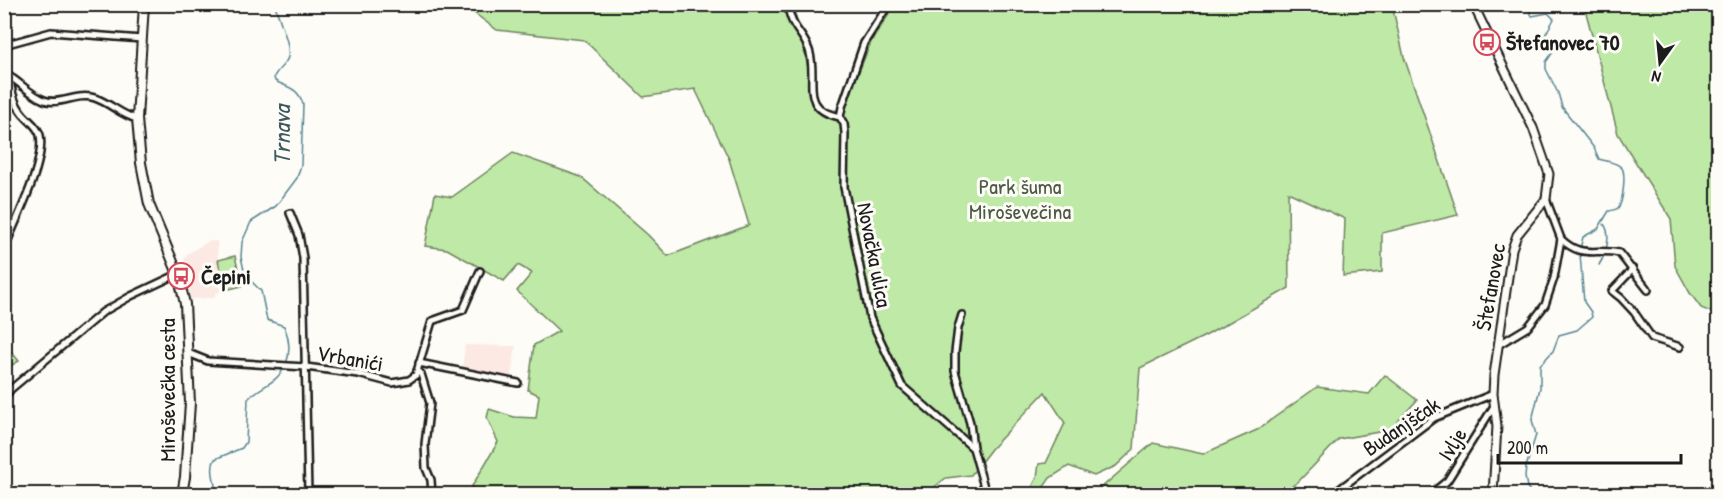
<svg xmlns="http://www.w3.org/2000/svg" width="1723" height="499" font-family="'Patrick Hand',sans-serif">
  <style>
    .built { fill: #fce9e4 }
    .green { fill: #bfe9a6; stroke: #6e8261; stroke-width: 1.5 }
    .lines { fill: none; stroke-linecap: round; stroke-linejoin: round }
    .stream { stroke: #578490; stroke-width: 1.5 }
    .minor-casing { stroke: #1c1c1c; stroke-width: 10 }
    .tertiary-casing { stroke: #1c1c1c; stroke-width: 11 }
    .secondary-casing { stroke: #1c1c1c; stroke-width: 12 }
    .minor { stroke: #fdfcf7; stroke-width: 5 }
    .tertiary { stroke: #fdfcf7; stroke-width: 7 }
    .secondary { stroke: #fdfcf7; stroke-width: 8 }
    .labels { text-anchor: middle; dominant-baseline: central; stroke-width: 6; stroke-linejoin: round; paint-order: stroke }
    .poi-label { font-size: 22px; font-weight: bold; fill: #1c1c1c; stroke: #fdfcf7; text-anchor: start }
    .park-label { font-size: 22px; fill: #4d5a45; stroke: #fdfcf7 }
    .street-label { font-size: 22px; fill: #1c1c1c; stroke: #fdfcf7 }
    .water-label { font-size: 24px; font-style: italic; fill: #3e5960; stroke: #fdfcf7 }
  </style>
  <rect width="100%" height="100%" fill="#fdfcf7"/>
  <filter id="ink" filterUnits="userSpaceOnUse"><feTurbulence type="fractalNoise" baseFrequency=".0167" numOctaves="2"/><feDisplacementMap in="SourceGraphic" scale="12" xChannelSelector="R" yChannelSelector="G"/><feConvolveMatrix kernelMatrix="1 2 1 2 8 2 1 2 1" color-interpolation-filters="sRGB"/></filter>
  <g filter="url(#ink)">
    <g class="built">
      <path d="M209 241H217L220 292 215 293V298L190 299 184 260 187 254Z"/>
      <path d="M465 345 516 346 511 379 462 370Z"/>
    </g>
    <g class="green">
      <path d="M462 4 793 5 818 109 843 111 871 42 895 5H1392L1404 57 1458 215 1382 233V272L1343 276 1345 219 1288 192 1289 288 1207 335 1140 368 1134 449 1116 466 1094 476 1069 466 1050 478 1039 494H1029L1037 477 1039 464 1046 463 1065 423 1045 392 991 449 971 475 946 478 932 489 945 494H484L471 488 498 442 487 418 489 409 514 417 536 418 539 395 528 390 534 345 559 331 517 291 532 273 518 265 504 281 447 249 425 246 435 194 452 197 513 153 581 177 648 235 668 256 749 225 729 159 695 89 643 97 584 40 497 30Z"/>
      <path d="M1584 5H1718V315L1701 308 1690 293 1675 266 1671 219 1618 134Z"/>
      <path d="M235 256 242 286 225 290 218 260Z"/>
      <path d="M5 344 19 361 5 369H4Z"/>
      <path d="M1385 375 1417 400 1390 430 1339 439 1299 481 1281 494H1094L1153 443 1203 454 1257 430 1317 387 1369 394Z"/>
    </g>
    <g class="lines">
      <g class="stream">
        <path d="M275 4C278 19 291 43 288 57 286 65 277 69 274 77L275 81C289 88 298 88 303 104L301 165 297 178 276 206 251 222 242 242 241 257 244 270 247 277 261 291 267 320 284 326C289 337 291 352 286 364"/>
        <path d="M1526 4 1532 16 1548 13 1554 19 1544 37 1553 52 1546 62V69L1558 93 1562 107 1594 148 1599 159C1605 161 1617 162 1622 168 1626 174 1623 203 1618 208 1617 209 1611 211 1609 211L1598 229 1583 237 1580 249"/>
        <path d="M1599 265C1606 254 1612 235 1604 224"/>
        <path d="M216 494C216 483 209 469 215 459L242 448 246 442 248 399C259 387 277 383 284 368"/>
        <path d="M1532 494 1527 487 1525 477 1526 467 1536 435 1532 420 1540 388V365L1553 351 1559 335 1577 330 1592 317 1591 312 1584 302 1580 254"/>
      </g>
      <defs>
        <g id="minor">
          <path d="M788 4C790 28 802 31 809 50 819 78 797 109 840 117L844 124 845 133 844 187 870 318 902 386 973 448"/>
          <path d="M4 45 51 32 142 39"/>
          <path d="M4 73C18 80 29 94 44 100 59 106 78 92 95 98 110 103 121 115 137 119"/>
          <path d="M840 117 842 107 864 43 889 4"/>
          <path d="M290 213 299 235 303 258 308 494"/>
          <path d="M1561 239C1582 259 1594 248 1619 253L1648 290"/>
          <path d="M4 250C14 223 46 163 40 135 37 124 26 120 20 110 13 100 11 87 9 75"/>
          <path d="M1633 269 1612 291 1621 298 1634 312 1652 338 1680 347"/>
          <path d="M962 315 958 328 955 352V371L970 423 973 448 986 494"/>
          <path d="M1498 345 1528 327 1545 305 1554 278 1561 239 1546 199"/>
          <path d="M188 353 208 361 306 367 358 374 392 383 409 380 416 375 432 321 463 310 480 271"/>
          <path d="M419 363 518 383"/>
          <path d="M417 371 421 374 430 403 425 444 426 468 431 480 432 494"/>
          <path d="M4 398 11 389 103 312 131 296 178 274"/>
          <path d="M1333 494 1434 418 1493 394"/>
          <path d="M1431 494 1447 481 1494 406"/>
        </g>
        <path id="tertiary" d="M1473 4 1533 128 1549 174 1546 199 1517 235 1512 249 1494 375 1493 394 1497 426 1493 494"/>
        <path id="secondary" d="M144 4 137 119 141 163 149 204 178 274 185 304 190 403 185 477 182 494"/>
      </defs>
      <use href="#minor" class="minor-casing"/>
      <use href="#tertiary" class="tertiary-casing"/>
      <use href="#secondary" class="secondary-casing"/>
      <use href="#minor" class="minor"/>
      <use href="#tertiary" class="tertiary"/>
      <use href="#secondary" class="secondary"/>
    </g>
  </g>
  <defs>
    <symbol id="bus-ring" viewBox="-11 -11 22 22"><circle r="9.5" fill="#fdfcf7" stroke="#d1495b" stroke-width="1.5"/><path d="M-5-6H5V4H4V6H2V4H-2V6H-4V4H-5ZM-3.5-4V0h7V-4ZM-3.5 1.2v1.5H-2V1.2ZM2 1.2v1.5H3.5V1.2Z" fill="#d1495b"/></symbol>
  </defs>
  <g fill-rule="evenodd">
    <use href="#bus-ring" x="1472" y="27" width="30" height="30"/>
    <use href="#bus-ring" x="166" y="261" width="30" height="30"/>
  </g>
  <g class="labels">
    <g class="poi-label">
      <text x="1506" y="42">Štefanovec 70</text>
      <text x="201" y="276">Čepini</text>
    </g>
    <g class="park-label">
      <text x="1020" y="186">Park šuma<tspan x="1020" dy="25">Miroševečina</tspan></text>
    </g>
    <g class="street-label">
      <text transform="translate(875 255) rotate(79)">Novačka ulica</text>
      <text transform="translate(1490 287) rotate(-80)">Štefanovec</text>
      <text transform="translate(350 358) rotate(10)">Vrbanići</text>
      <text transform="translate(167 390) rotate(-90)">Miroševečka cesta</text>
      <text transform="translate(1401 426) rotate(-34)">Budanjščak</text>
      <text transform="translate(1452 444) rotate(-58)">Ivlje</text>
    </g>
    <g class="water-label">
      <text transform="translate(281 135) rotate(-90)">Trnava</text>
    </g>
  </g>
  <rect width="1723" height="499" fill="none" stroke="#fdfcf7" stroke-width="24"/>
  <rect x="12" y="12" width="1699" height="475" fill="none" stroke="#1c1c1c" stroke-width="2" filter="url(#ink)"/>
  <g transform="translate(1660 63) rotate(195)" stroke="#fdfcf7" stroke-width="4.5" paint-order="stroke">
  <path d="M0-4.5L10 22L0 15L-10 22Z" fill="#1c1c1c"/>
  <text y="-9" font-size="16" font-weight="bold" text-anchor="middle" fill="#1c1c1c">N</text>
  </g>
  <path d="M1498 454v9h183v-9" fill="none" stroke="#1c1c1c" stroke-width="3"/>
  <text x="1507" y="454" font-size="18" fill="#1c1c1c" stroke="#fdfcf7" stroke-width="4.5" paint-order="stroke">200 m</text>
</svg>
